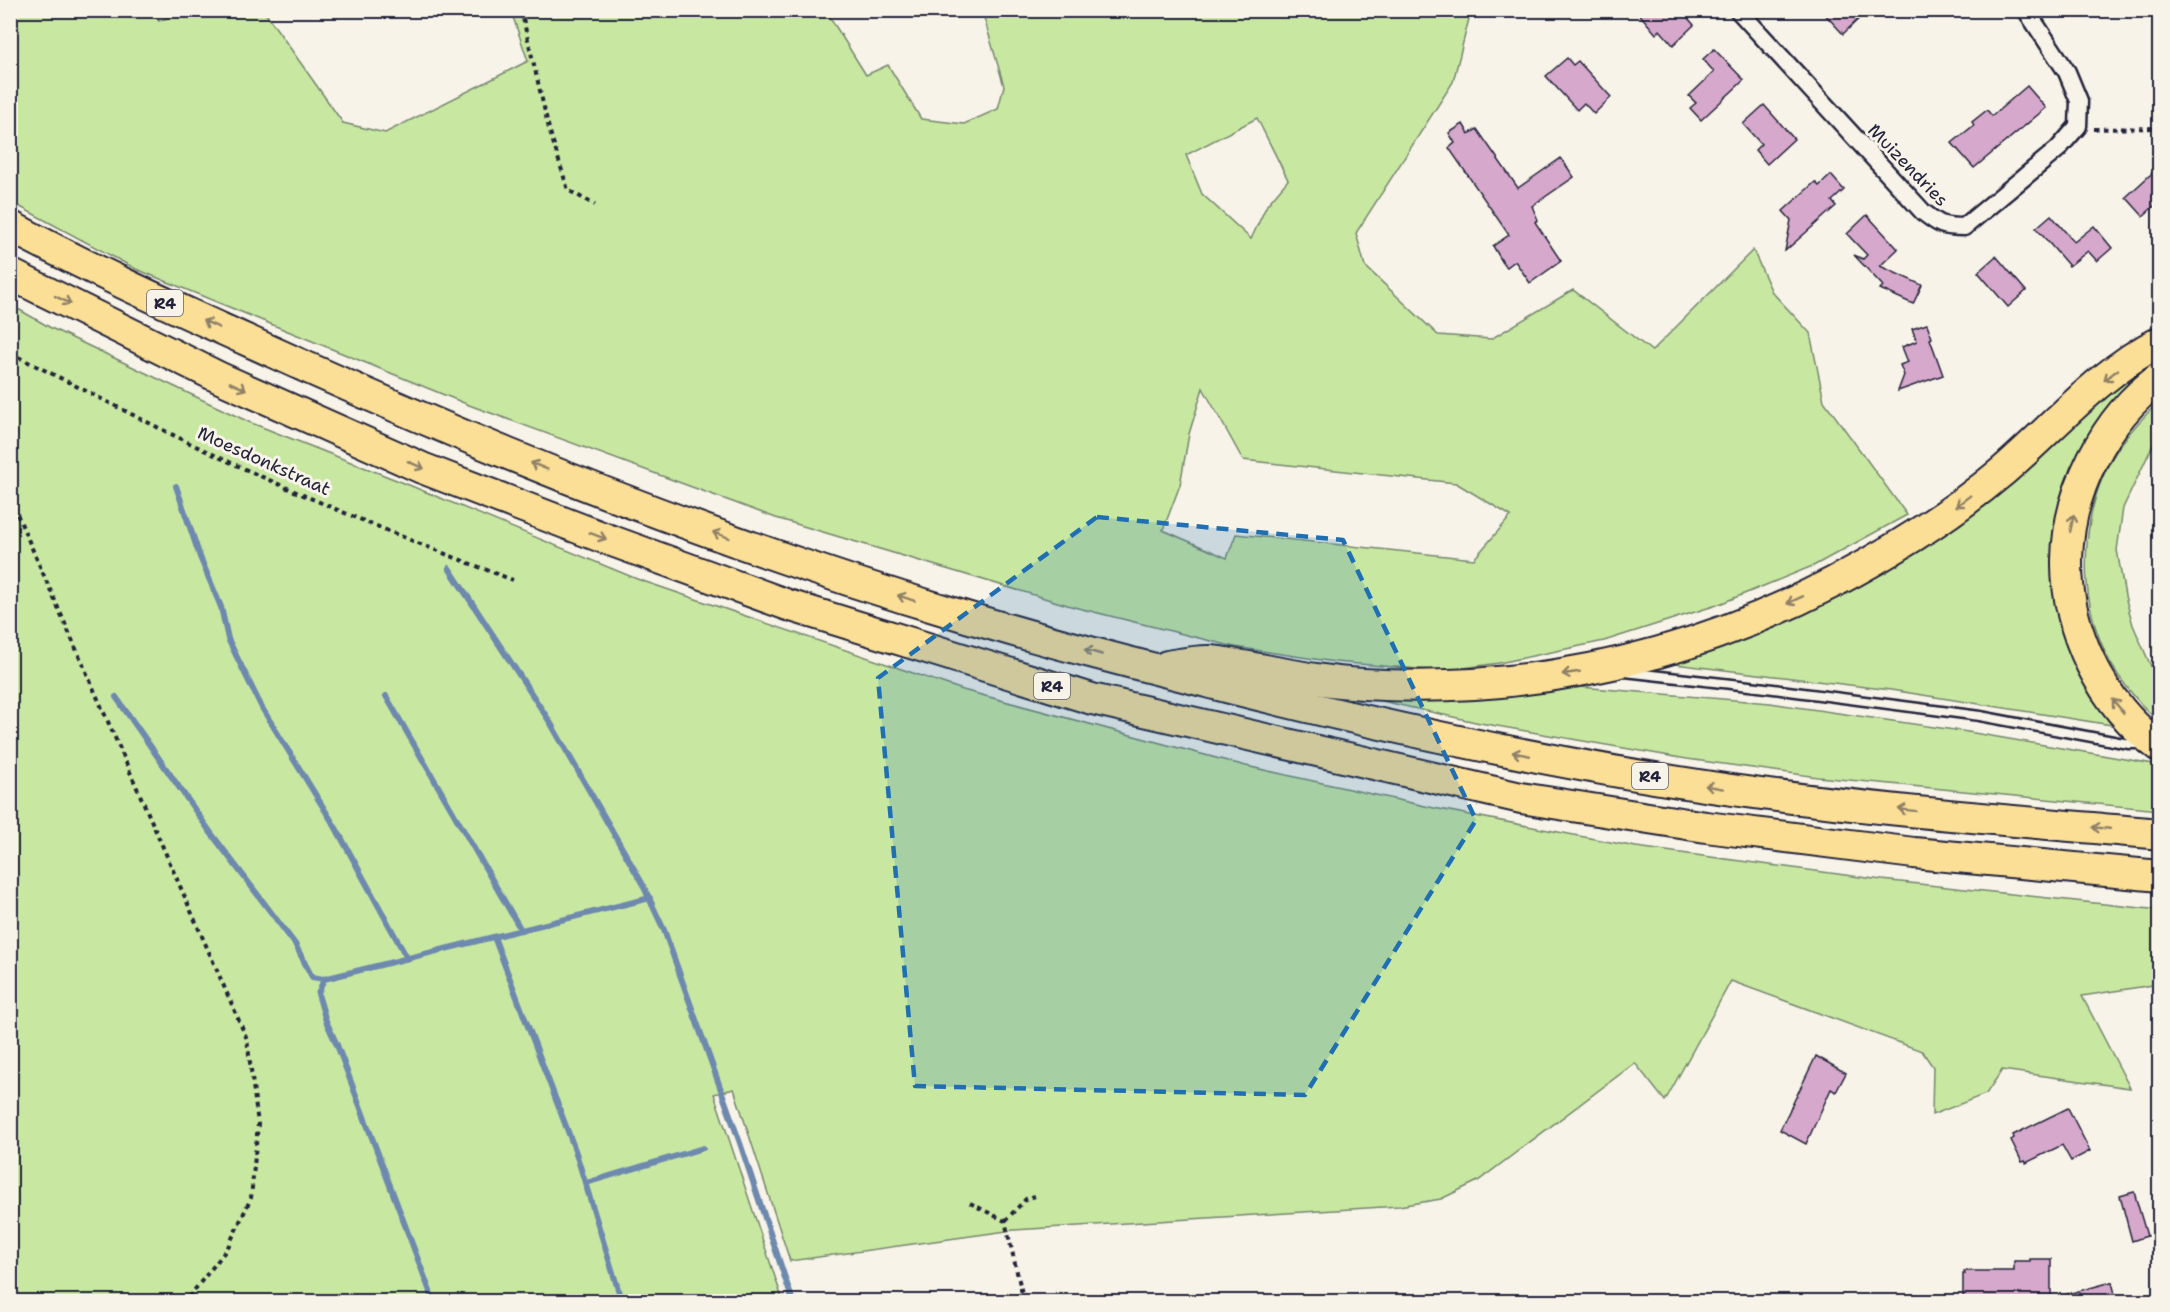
<svg xmlns="http://www.w3.org/2000/svg" width="2170" height="1312" font-family="'Shantell Sans',sans-serif">
  <style>
    .green { fill: #c8e8a1; stroke: #75856e; stroke-width: 1.5; fill-rule: evenodd }
    .lines { fill: none; stroke-linecap: round; stroke-linejoin: round }
    .stream { stroke: #6e89ae; stroke-width: 6 }
    .building { fill: #d6a8cb; stroke: #22223b; stroke-width: 1.5 }
    .lane-casing { stroke: #22223b; stroke-width: 13 }
    .street-casing { stroke: #22223b; stroke-width: 21 }
    .highway-casing { stroke: #22223b; stroke-width: 34 }
    .path { stroke: #22223b; stroke-width: 4; stroke-dasharray: 4.5 4.5; stroke-linecap: butt }
    .lane { stroke: #f7f3e8; stroke-width: 8 }
    .street { stroke: #f7f3e8; stroke-width: 16 }
    .highway { stroke: #fbdf96; stroke-width: 30 }
    .oneway { stroke: #8e8068 }
    .marked { fill: #1f6fb2; fill-opacity: 0.2; stroke: #1f6fb2; stroke-width: 4.5; stroke-dasharray: 12 8; stroke-linejoin: round }
    .labels { text-anchor: middle; dominant-baseline: central; stroke-width: 6; stroke-linejoin: round; paint-order: stroke }
    .shield { fill: #f7f3e8; stroke: #62616f; stroke-width: 1.5 }
    .shield-label { font-size: 16px; font-weight: bold; fill: #22223b }
    .street-label { font-size: 18px; fill: #22223b; stroke: #f7f3e8 }
  </style>
  <rect width="100%" height="100%" fill="#f7f3e8"/>
  <filter id="ink" filterUnits="userSpaceOnUse"><feTurbulence type="fractalNoise" baseFrequency=".0167" numOctaves="2"/><feDisplacementMap in="SourceGraphic" scale="12" xChannelSelector="R" yChannelSelector="G"/><feConvolveMatrix kernelMatrix="1 2 1 2 8 2 1 2 1" color-interpolation-filters="sRGB"/></filter>
  <g filter="url(#ink)">
    <g class="green">
      <path d="M10 11H152L159 21 186 11H264L343 123 385 133 528 61 511 11H826L866 75 888 65 921 119 964 124 998 109 1004 86 982 11H1471L1453 82 1356 233 1365 266 1438 335 1491 339 1573 290 1652 351 1753 250 1772 292 1810 333 1824 401 1907 515 1815 565 1717 605 1604 641 1499 663 1442 671 1335 662 1235 647 1074 607 776 518 469 405 136 269 11 202ZM1257 118 1288 180 1267 205 1251 239 1202 194 1186 155ZM1203 388 1243 460 1456 483 1511 516 1474 559 1236 534 1227 558 1163 530 1180 485 1189 434Z"/>
      <path d="M11 305 51 328 249 422 404 483 637 579 963 690 1246 766 1434 808 1636 847 1882 880 2159 910V984L2082 996 2130 1088 2002 1070 1986 1094 1932 1115 1933 1067 1922 1051 1731 981 1665 1101 1635 1063 1478 1181 1441 1199 1399 1206 1014 1230 790 1261 734 1089 714 1094 783 1301H11Z"/>
      <path d="M2159 355V367L2059 511 2118 726 1891 690 1666 663 1778 622Z"/>
      <path d="M2159 402V439L2152 447 2123 508 2117 550 2125 596 2133 625 2153 671 2159 676V722C2137 702 2113 673 2102 645 2076 583 2082 498 2122 443 2133 428 2146 414 2159 402Z"/>
      <path d="M1568 686 1770 703 1968 732 2159 765V810L1818 777 1687 759 1480 723 1377 700V697Z"/>
    </g>
    <g class="lines">
      <g class="stream">
        <path d="M176 486 200 557 221 607 228 639 262 708 336 828 407 958"/>
        <path d="M449 568 550 722 642 883 664 930 740 1143 793 1302"/>
        <path d="M386 696 521 930"/>
        <path d="M116 697 211 833 295 944 312 977 324 979 650 898"/>
        <path d="M494 937 575 1150 622 1302"/>
        <path d="M324 979 318 994 326 1021 337 1045 434 1302"/>
        <path d="M586 1183 703 1148"/>
      </g>
    </g>
    <g class="building">
      <path d="M1636 10H1681L1694 25 1673 45 1660 30 1656 34Z"/>
      <path d="M1821 10H1868L1843 34Z"/>
      <path d="M1714 49 1744 80 1701 120 1690 108 1696 103 1689 96 1714 72 1703 59Z"/>
      <path d="M1567 58 1573 65 1578 61 1611 97 1594 114 1584 103 1577 110 1546 76Z"/>
      <path d="M2027 86 2046 108 1974 168 1952 143 1974 125 1972 122 1987 110 1992 116Z"/>
      <path d="M1764 105 1794 139 1767 164 1755 150 1761 144 1743 124Z"/>
      <path d="M1463 124 1469 134 1477 129 1518 188 1561 158 1574 177 1532 206 1538 220 1535 222 1561 261 1530 283 1515 261 1507 267 1503 263 1493 246 1509 235 1449 148 1455 143 1449 133Z"/>
      <path d="M2160 166V201L2143 216 2126 197Z"/>
      <path d="M1831 175 1844 190 1832 201 1836 206 1785 251 1791 220 1783 211 1815 182 1819 186Z"/>
      <path d="M1867 215 1898 249 1880 266 1922 285 1913 304 1880 289 1883 286 1854 255 1863 259 1867 255 1847 234Z"/>
      <path d="M2051 215 2074 242 2094 226 2112 248 2097 261 2088 251 2069 266 2036 228Z"/>
      <path d="M1996 256 2026 291 2008 307 1978 272Z"/>
      <path d="M1927 324 1932 338 1930 339 1943 375 1898 391 1904 375 1900 365 1908 362 1902 347 1917 341 1912 329Z"/>
      <path d="M1816 1056 1846 1073 1836 1092 1831 1089 1806 1144 1780 1130Z"/>
      <path d="M2068 1108 2090 1151 2071 1161 2062 1145 2026 1163 2025 1161 2022 1162 2011 1140 2014 1138 2013 1135Z"/>
      <path d="M2134 1192 2147 1236 2132 1241 2120 1196Z"/>
      <path d="M2030 1259H2051V1302H1963V1274H1965L1964 1271H2014V1261H2030Z"/>
      <path d="M2112 1282 2117 1302H2061L2060 1296Z"/>
    </g>
    <g class="lines">
      <defs>
        <path id="lane" d="M1625 672 1758 687 1980 716 2129 744H2143"/>
        <path id="street" d="M1738 10 1923 212C1940 225 1942 227 1964 227L2058 149 2078 126 2079 101 2067 72 2026 10"/>
        <g id="highway">
          <path d="M10 226C106 278 207 322 306 367 515 461 730 546 950 612 1044 641 1139 665 1234 689 1398 730 1564 766 1732 790 1874 810 2017 821 2160 834"/>
          <path d="M10 274 218 377 422 468 604 538 788 605 1092 699 1521 798 1706 827 1914 853 2160 876"/>
          <path d="M2160 378C2104 418 2068 492 2067 560 2066 631 2102 705 2160 747"/>
          <path d="M1167 666C1181 664 1197 660 1211 661 1223 662 1236 665 1249 667 1287 674 1324 682 1363 684 1528 694 1686 659 1834 582 1893 551 1952 514 2003 471 2052 429 2102 370 2160 342"/>
        </g>
      </defs>
      <use href="#lane" class="lane-casing"/>
      <use href="#street" class="street-casing"/>
      <use href="#highway" class="highway-casing"/>
      <g class="path">
        <path d="M521 10 549 129 568 190 595 205"/>
        <path d="M2094 129 2160 128"/>
        <path d="M10 353C90 392 167 434 247 470 335 510 423 546 513 580"/>
        <path d="M10 498 247 1039 258 1124 251 1198 227 1249 185 1302"/>
        <path d="M970 1203 1005 1221 1024 1302"/>
        <path d="M1005 1221 1026 1199 1035 1196"/>
      </g>
      <use href="#lane" class="lane"/>
      <use href="#street" class="street"/>
      <use href="#highway" class="highway"/>
    </g>
    <defs><path id="oneway-shaft" d="M-6 0H5M1.5-3L5.5 0L1.5 3" fill="none" stroke-width="1.6" stroke-linecap="round" stroke-linejoin="round" transform="scale(1.5)"/></defs>
    <g class="oneway">
      <use href="#oneway-shaft" transform="translate(63 300) rotate(26)"/>
      <use href="#oneway-shaft" transform="translate(211 324) rotate(-156)"/>
      <use href="#oneway-shaft" transform="translate(2111 375) rotate(142)"/>
      <use href="#oneway-shaft" transform="translate(238 386) rotate(24)"/>
      <use href="#oneway-shaft" transform="translate(416 465) rotate(24)"/>
      <use href="#oneway-shaft" transform="translate(539 466) rotate(-158)"/>
      <use href="#oneway-shaft" transform="translate(1963 501) rotate(143)"/>
      <use href="#oneway-shaft" transform="translate(2072 523) rotate(-78)"/>
      <use href="#oneway-shaft" transform="translate(721 535) rotate(-160)"/>
      <use href="#oneway-shaft" transform="translate(598 536) rotate(21)"/>
      <use href="#oneway-shaft" transform="translate(906 598) rotate(-162)"/>
      <use href="#oneway-shaft" transform="translate(1795 600) rotate(155)"/>
      <use href="#oneway-shaft" transform="translate(1093 652) rotate(-164)"/>
      <use href="#oneway-shaft" transform="translate(1571 673) rotate(172)"/>
      <use href="#oneway-shaft" transform="translate(2118 706) rotate(-129)"/>
      <use href="#oneway-shaft" transform="translate(1521 754) rotate(-169)"/>
      <use href="#oneway-shaft" transform="translate(1714 787) rotate(-170)"/>
      <use href="#oneway-shaft" transform="translate(1907 810) rotate(-173)"/>
      <use href="#oneway-shaft" transform="translate(2101 828) rotate(-175)"/>
    </g>
  </g>
  <path class="marked" d="M1097 517 1343 540 1476 820 1305 1095 915 1086 878 678Z"/>
  <g class="labels">
    <g class="shield">
      <rect x="147" y="290" width="36" height="26" rx="4.5"/>
      <rect x="1034" y="673" width="36" height="26" rx="4.5"/>
      <rect x="1632" y="763" width="36" height="26" rx="4.5"/>
    </g>
    <g class="shield-label">
      <text x="165" y="303">R4</text>
      <text x="1052" y="686">R4</text>
      <text x="1650" y="776">R4</text>
    </g>
    <g class="street-label">
      <text transform="translate(1908 165) rotate(46)">Muizendries</text>
      <text transform="translate(264 461) rotate(24)">Moesdonkstraat</text>
    </g>
  </g>
  <rect width="2170" height="1312" fill="none" stroke="#f7f3e8" stroke-width="36"/>
  <rect x="18" y="18" width="2134" height="1276" fill="none" stroke="#22223b" stroke-width="2" filter="url(#ink)"/>
</svg>
